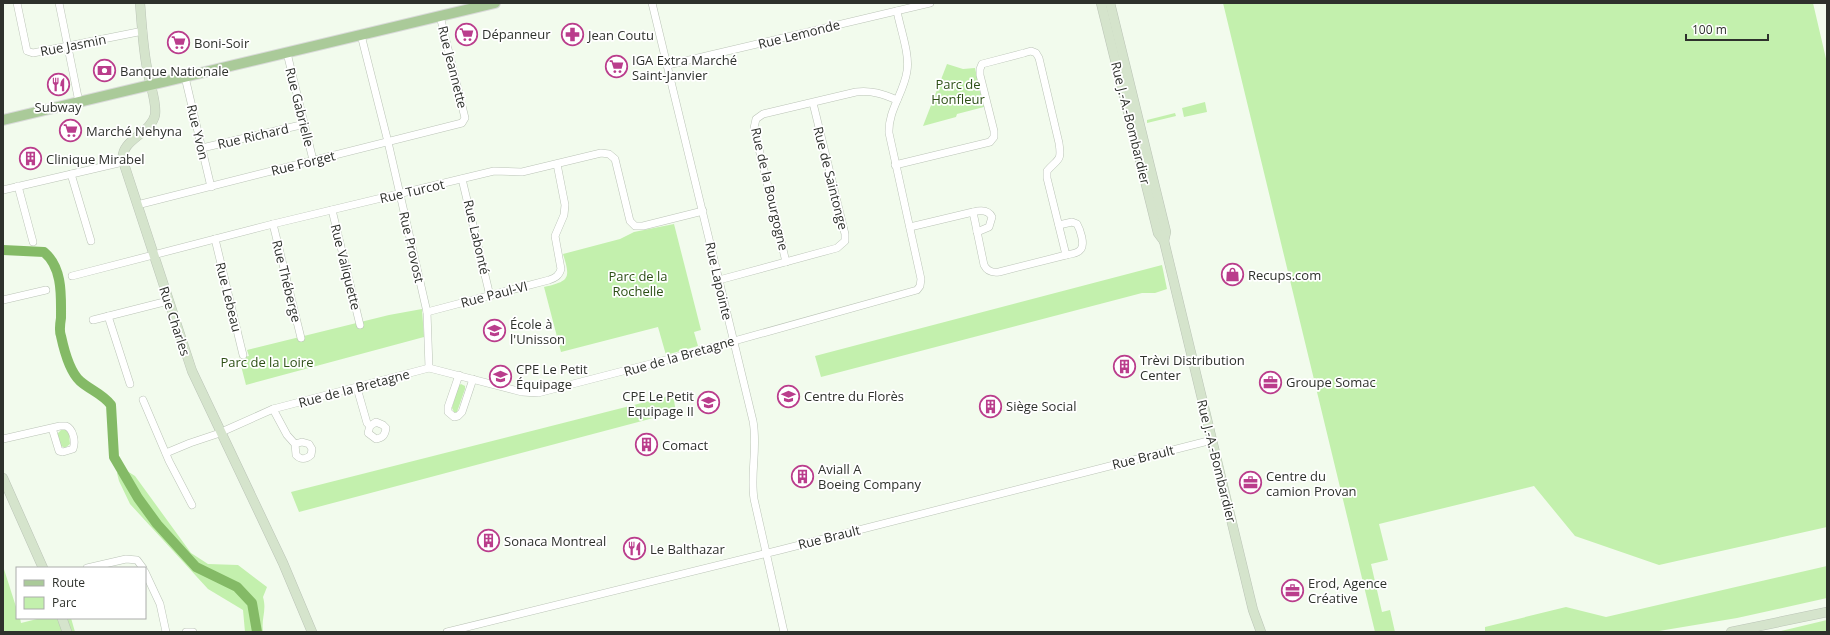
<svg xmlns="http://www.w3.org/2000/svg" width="1830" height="635" font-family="'Open Sans',sans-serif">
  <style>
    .green { fill: #c3f0ad }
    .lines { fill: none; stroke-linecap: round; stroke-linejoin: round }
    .river { stroke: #84ba66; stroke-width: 10 }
    .street-casing { stroke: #bbc4b7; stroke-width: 8 }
    .secondary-casing { stroke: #bbc4b7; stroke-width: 10 }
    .primary-casing { stroke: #d9dad9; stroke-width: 12 }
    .street { stroke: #fff; stroke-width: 7 }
    .secondary { stroke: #d5e4cc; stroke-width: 9 }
    .primary { stroke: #aaca99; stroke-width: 10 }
    .labels { text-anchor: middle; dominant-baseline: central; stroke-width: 3.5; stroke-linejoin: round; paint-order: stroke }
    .poi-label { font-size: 13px; fill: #2e312c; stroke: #fff; text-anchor: start }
    .street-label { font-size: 13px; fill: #2e312c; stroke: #fff }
    .park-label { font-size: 13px; fill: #2d5016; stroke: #fff }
  </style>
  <rect width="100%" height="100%" fill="#f2fbed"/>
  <g class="green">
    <path d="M1223 3H1813L1827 63V527L1659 565 1575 536 1534 486 1379 524 1388 560 1371 564 1382 612 1390 610 1395 632H1375Z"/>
    <path d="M947 64 963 69 975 68 984 107 957 114 956 117 923 126Z"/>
    <path d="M1205 102 1207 112 1184 117 1182 108Z"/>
    <path d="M1175 113 1176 116 1147 123V120Z"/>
    <path d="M674 224 701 330 694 332 698 346 666 355 658 327 561 352 544 287C569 281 571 279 563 254L620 239 634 232Z"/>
    <path d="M1162 265 1167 289 1155 293H1142L821 377 815 356Z"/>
    <path d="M422 309 424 337 246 385 239 358 249 356 247 350 389 315Z"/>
    <path d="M461 384 465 386V389L457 412H454L452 408 458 386Z"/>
    <path d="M673 395 676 412 299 512 291 492Z"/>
    <path d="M61 430H66L69 434 70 444 65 448 61 446 59 441 60 440H58V433Z"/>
    <path d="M124 469 135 476 191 553 208 564 238 565 267 587 263 597C267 611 261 618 263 632H245L243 610 208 589 130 504 119 481 117 473Z"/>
    <path d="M3 566 17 610V618H20L21 623 41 618H71L75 632H3Z"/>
    <path d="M1827 566V598L1737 618 1653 632H1485V627L1566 607 1606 617Z"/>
    <path d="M1827 620V631L1824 632H1781V631Z"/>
  </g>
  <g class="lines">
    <path class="river" d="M3 250 44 252C63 268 61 296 61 318 60 324 59 331 61 336 64 350 69 371 80 381 90 390 103 394 111 405L114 457 138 498 157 524 196 567 237 587 252 603 257 632"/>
    <defs>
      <g id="street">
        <path d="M17 3 27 51 33 53 143 31"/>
        <path d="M59 3 79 102"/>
        <path d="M652 3 753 421C758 448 750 473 754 499L784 632"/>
        <path d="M361 35 388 142 427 312 429 368"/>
        <path d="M287 53 313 160"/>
        <path d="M668 65 930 3"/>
        <path d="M185 77 211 187"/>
        <path d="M202 148 305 124"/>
        <path d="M895 165 990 142 994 137V131L980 75V69L982 64 1024 53 1031 51 1036 53 1039 58 1059 143C1062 162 1058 158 1047 171V178L1066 255 999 272C992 273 987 271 984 265L973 212 910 227"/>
        <path d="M71 174 91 241"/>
        <path d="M462 179 490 296"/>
        <path d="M18 186 33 242"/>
        <path d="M3 190 123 162"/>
        <path d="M137 205 462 123 465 118 440 16"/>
        <path d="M332 210 360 325"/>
        <path d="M973 212C980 210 988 209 992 217L989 227 977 232"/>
        <path d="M273 224 301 338"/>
        <path d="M1059 225 1072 222 1077 224C1080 229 1085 244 1081 249 1078 254 1070 254 1066 255"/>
        <path d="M215 239 243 355"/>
        <path d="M786 262 754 128 756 119 763 114 856 92C871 90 883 94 897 100"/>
        <path d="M72 276 273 224 494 171 522 172 601 153 609 154 615 159 630 221 635 226H643L703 211"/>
        <path d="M719 280 837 248 845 241V234L813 103"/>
        <path d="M3 300 46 290"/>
        <path d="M427 312 549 280C555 278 559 276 561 269L555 236 564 215 565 205 557 164"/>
        <path d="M108 316 130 384"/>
        <path d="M93 320 168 301"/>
        <path d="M459 375 448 407V412L454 417 458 416 462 412 473 379"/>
        <path d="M357 388 367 423 370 426 368 433 376 439C383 438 385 435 386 428L383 425 376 422 370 426"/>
        <path d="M143 400 169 461 192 505"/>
        <path d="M273 409 287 435 295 444 296 455C301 460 305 460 311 455L312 449 309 444 302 442 295 444"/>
        <path d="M3 439 60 426H66C73 429 76 441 73 449L63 452 59 451 52 428"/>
        <path d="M166 453 190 443 217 434 273 409 429 368 522 392 538 393 677 357 917 290 920 286 921 279 889 133C888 110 904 93 907 71 910 54 900 28 897 11"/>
        <path d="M87 568 126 559 137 560 143 568"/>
        <path d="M145 572 160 604 166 632"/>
        <path d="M186 632H193"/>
        <path d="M447 632 780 550 1212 440"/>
      </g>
      <g id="secondary">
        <path d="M140 3C142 26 143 50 148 73 150 86 157 102 155 115 151 134 119 140 123 161L192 371 283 563 312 632"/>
        <path d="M1101 3 1158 233 1164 241 1253 610 1261 632"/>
        <path d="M1110 3 1166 232 1164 241"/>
        <path d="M3 478 43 568"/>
        <path d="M62 618 67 632"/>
        <path d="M1731 632 1827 612"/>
      </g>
      <path id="primary" d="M3 120 495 3"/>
    </defs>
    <use href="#street" class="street-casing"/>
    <use href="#secondary" class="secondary-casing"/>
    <use href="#primary" class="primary-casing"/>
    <use href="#street" class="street"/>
    <use href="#secondary" class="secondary"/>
    <use href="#primary" class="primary"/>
  </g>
  <defs>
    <symbol id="supermarket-ring" viewBox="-11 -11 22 22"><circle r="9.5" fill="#fff" stroke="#ba3d8c" stroke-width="1.5"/><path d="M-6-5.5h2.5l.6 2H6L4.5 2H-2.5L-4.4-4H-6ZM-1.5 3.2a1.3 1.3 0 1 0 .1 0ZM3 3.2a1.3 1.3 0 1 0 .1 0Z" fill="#ba3d8c"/></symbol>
    <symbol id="pharmacy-ring" viewBox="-11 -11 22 22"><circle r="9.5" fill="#fff" stroke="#ba3d8c" stroke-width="1.5"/><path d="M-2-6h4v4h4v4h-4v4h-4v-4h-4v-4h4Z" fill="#ba3d8c"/></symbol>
    <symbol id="bank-ring" viewBox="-11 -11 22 22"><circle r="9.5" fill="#fff" stroke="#ba3d8c" stroke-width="1.5"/><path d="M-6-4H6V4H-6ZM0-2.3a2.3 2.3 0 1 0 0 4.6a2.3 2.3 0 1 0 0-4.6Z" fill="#ba3d8c"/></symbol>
    <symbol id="restaurant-ring" viewBox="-11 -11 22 22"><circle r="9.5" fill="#fff" stroke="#ba3d8c" stroke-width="1.5"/><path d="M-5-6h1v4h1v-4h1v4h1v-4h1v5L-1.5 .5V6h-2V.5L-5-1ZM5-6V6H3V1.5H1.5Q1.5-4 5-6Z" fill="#ba3d8c"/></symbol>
    <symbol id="building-ring" viewBox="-11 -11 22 22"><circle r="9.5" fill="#fff" stroke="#ba3d8c" stroke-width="1.5"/><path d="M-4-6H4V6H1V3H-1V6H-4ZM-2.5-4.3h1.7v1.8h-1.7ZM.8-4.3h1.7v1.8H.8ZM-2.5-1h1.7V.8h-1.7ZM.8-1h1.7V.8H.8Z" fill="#ba3d8c"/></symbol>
    <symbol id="shop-ring" viewBox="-11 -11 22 22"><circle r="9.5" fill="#fff" stroke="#ba3d8c" stroke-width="1.5"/><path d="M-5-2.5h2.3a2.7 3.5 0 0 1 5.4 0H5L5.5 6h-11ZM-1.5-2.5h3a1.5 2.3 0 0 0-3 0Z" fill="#ba3d8c"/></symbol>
    <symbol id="school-ring" viewBox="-11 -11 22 22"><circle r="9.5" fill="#fff" stroke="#ba3d8c" stroke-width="1.5"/><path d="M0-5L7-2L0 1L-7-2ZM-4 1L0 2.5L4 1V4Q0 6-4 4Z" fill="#ba3d8c"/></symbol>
    <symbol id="office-ring" viewBox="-11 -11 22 22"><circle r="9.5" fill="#fff" stroke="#ba3d8c" stroke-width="1.5"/><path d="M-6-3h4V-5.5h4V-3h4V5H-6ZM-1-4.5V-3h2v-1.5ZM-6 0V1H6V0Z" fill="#ba3d8c"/></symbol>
  </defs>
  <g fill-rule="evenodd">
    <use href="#supermarket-ring" x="454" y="22" width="25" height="25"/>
    <use href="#pharmacy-ring" x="560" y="22" width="25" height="25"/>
    <use href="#supermarket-ring" x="166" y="30" width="25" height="25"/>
    <use href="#supermarket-ring" x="604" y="54" width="25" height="25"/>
    <use href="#bank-ring" x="92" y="58" width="25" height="25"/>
    <use href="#restaurant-ring" x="46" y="72" width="25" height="25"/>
    <use href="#supermarket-ring" x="58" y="118" width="25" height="25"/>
    <use href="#building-ring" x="18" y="146" width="25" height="25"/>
    <use href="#shop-ring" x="1220" y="262" width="25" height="25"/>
    <use href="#school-ring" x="482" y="318" width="25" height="25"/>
    <use href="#building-ring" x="1112" y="354" width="25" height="25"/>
    <use href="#school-ring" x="488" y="364" width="25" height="25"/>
    <use href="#office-ring" x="1258" y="370" width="25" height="25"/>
    <use href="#school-ring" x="776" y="384" width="25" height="25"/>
    <use href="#school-ring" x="696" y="390" width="25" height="25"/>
    <use href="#building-ring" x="978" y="394" width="25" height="25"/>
    <use href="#building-ring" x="634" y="432" width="25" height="25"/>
    <use href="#building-ring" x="790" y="464" width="25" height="25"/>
    <use href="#office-ring" x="1238" y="470" width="25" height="25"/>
    <use href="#building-ring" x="476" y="528" width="25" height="25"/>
    <use href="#restaurant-ring" x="622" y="536" width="25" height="25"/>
    <use href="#office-ring" x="1280" y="578" width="25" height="25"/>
  </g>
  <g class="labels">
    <g class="poi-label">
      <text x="482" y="34">Dépanneur</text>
      <text x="588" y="35">Jean Coutu</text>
      <text x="194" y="43">Boni-Soir</text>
      <text x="632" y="60">IGA Extra Marché<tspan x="632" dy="15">Saint-Janvier</tspan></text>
      <text x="120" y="71">Banque Nationale</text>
      <text x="58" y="107" text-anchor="middle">Subway</text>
      <text x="86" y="131">Marché Nehyna</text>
      <text x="46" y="159">Clinique Mirabel</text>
      <text x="1248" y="275">Recups.com</text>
      <text x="510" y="324">École à<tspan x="510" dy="15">l'Unisson</tspan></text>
      <text x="1140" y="360">Trèvi Distribution<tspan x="1140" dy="15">Center</tspan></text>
      <text x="516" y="369">CPE Le Petit<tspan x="516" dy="15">Équipage</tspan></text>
      <text x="1286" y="382">Groupe Somac</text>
      <text x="694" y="396" text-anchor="end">CPE Le Petit<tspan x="694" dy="15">Equipage II</tspan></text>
      <text x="804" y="396">Centre du Florès</text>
      <text x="1006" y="406">Siège Social</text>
      <text x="662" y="445">Comact</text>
      <text x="818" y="469">Aviall A<tspan x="818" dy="15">Boeing Company</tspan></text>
      <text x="1266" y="476">Centre du<tspan x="1266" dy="15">camion Provan</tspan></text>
      <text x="504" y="541">Sonaca Montreal</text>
      <text x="650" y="549">Le Balthazar</text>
      <text x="1308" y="583">Erod, Agence<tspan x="1308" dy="15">Créative</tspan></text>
    </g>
    <g class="street-label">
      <text transform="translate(799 34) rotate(-14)">Rue Lemonde</text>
      <text transform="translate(73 45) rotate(-11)">Rue Jasmin</text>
      <text transform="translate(453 67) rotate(76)">Rue Jeannette</text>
      <text transform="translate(300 107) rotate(76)">Rue Gabrielle</text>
      <text transform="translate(1131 123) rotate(76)">Rue J.-A.-Bombardier</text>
      <text transform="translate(198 132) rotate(77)">Rue Yvon</text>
      <text transform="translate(253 136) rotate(-13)">Rue Richard</text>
      <text transform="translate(303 163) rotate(-14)">Rue Forget</text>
      <text transform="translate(831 178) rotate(76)">Rue de Saintonge</text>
      <text transform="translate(770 189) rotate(77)">Rue de la Bourgogne</text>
      <text transform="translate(412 191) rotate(-13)">Rue Turcot</text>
      <text transform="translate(477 237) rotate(77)">Rue Labonté</text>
      <text transform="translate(412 247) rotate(77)">Rue Provost</text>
      <text transform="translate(346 267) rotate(76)">Rue Valiquette</text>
      <text transform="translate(287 281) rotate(76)">Rue Théberge</text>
      <text transform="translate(719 281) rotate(77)">Rue Lapointe</text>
      <text transform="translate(494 294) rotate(-15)">Rue Paul-VI</text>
      <text transform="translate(229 297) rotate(76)">Rue Lebeau</text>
      <text transform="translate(175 321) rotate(72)">Rue Charles</text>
      <text transform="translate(679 356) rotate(-16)">Rue de la Bretagne</text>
      <text transform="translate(354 388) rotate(-15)">Rue de la Bretagne</text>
      <text transform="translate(1143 457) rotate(-14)">Rue Brault</text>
      <text transform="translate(1217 461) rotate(76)">Rue J.-A.-Bombardier</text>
      <text transform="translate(829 537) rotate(-14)">Rue Brault</text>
    </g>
    <g class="park-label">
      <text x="958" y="84">Parc de<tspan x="958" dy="15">Honfleur</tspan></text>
      <text x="638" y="276">Parc de la<tspan x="638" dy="15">Rochelle</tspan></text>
      <text x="267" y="362">Parc de la Loire</text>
    </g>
  </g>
  <rect width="1830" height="635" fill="none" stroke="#2e312c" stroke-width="8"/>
  <rect x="16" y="567" width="130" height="52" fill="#ffffff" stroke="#abadab"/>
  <rect x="24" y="580" width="20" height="6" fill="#aaca99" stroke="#abadab"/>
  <text x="52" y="587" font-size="12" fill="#2e312c">Route</text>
  <rect x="24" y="597" width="20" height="12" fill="#c3f0ad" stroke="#abadab"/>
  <text x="52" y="607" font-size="12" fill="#2e312c">Parc</text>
  <path d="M1686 34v6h82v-6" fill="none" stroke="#2e312c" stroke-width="2"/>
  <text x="1692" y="34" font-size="12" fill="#2e312c" stroke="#ffffff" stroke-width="3" paint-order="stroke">100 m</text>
</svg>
